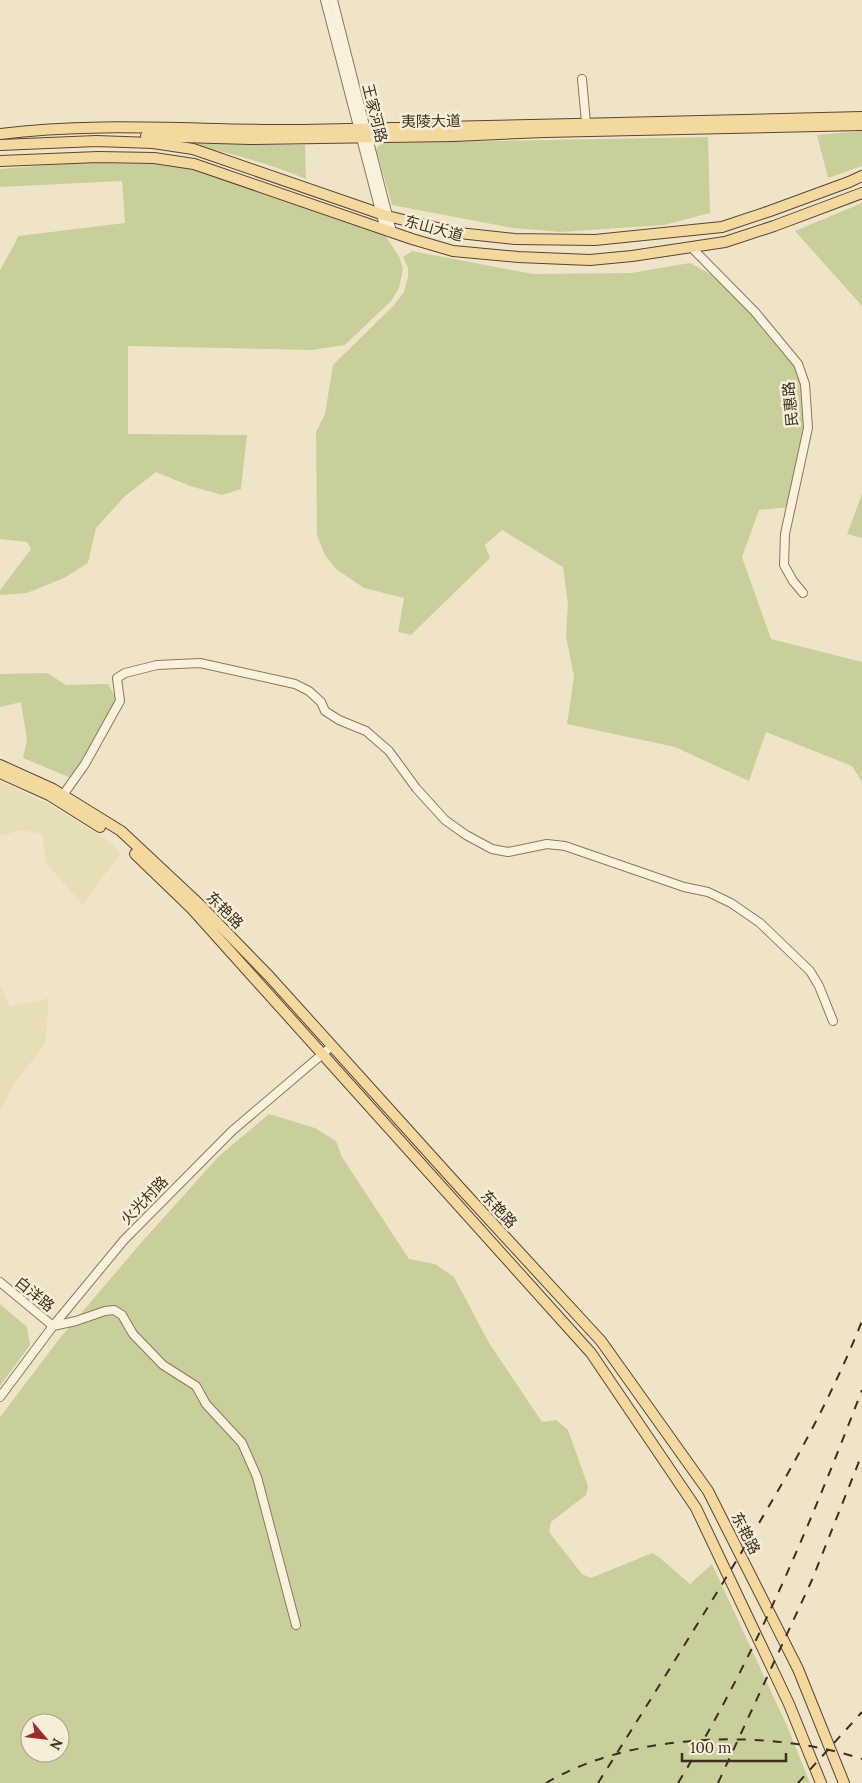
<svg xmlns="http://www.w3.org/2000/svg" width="862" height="1783" font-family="Lora,'Noto Sans SC',serif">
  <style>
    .farmland { fill: #e6deb5 }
    .green { fill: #c9cf9b; fill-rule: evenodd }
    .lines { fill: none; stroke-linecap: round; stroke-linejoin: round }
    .minor-casing { stroke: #8d765c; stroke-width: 10 }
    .major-casing { stroke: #5b4430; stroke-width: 12 }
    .minor { stroke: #faf1dc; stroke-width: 8 }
    .major { stroke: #f3d9a0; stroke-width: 10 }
    .rail { stroke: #3d2e20; stroke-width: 2; stroke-dasharray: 9 9; stroke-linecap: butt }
    .labels { text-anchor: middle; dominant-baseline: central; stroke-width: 5; stroke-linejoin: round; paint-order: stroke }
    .street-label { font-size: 15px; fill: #3d2e20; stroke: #f7eed8 }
  </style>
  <rect width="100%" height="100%" fill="#f0e4c8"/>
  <g class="farmland">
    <path d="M0 781 52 806 110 842 120 853 83 905 46 863 42 834 22 830 0 836Z"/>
    <path d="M0 984 10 1007 49 998 45 1044 16 1081 0 1110Z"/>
  </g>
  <g class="green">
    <path d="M862 131V166L828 178 817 135Z"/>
    <path d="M708 137 710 213 664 225 561 232 513 228 392 205 376 149 381 143Z"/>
    <path d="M181 143 305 145 306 179C265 162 224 151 181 143Z"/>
    <path d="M90 162 150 163 193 167 383 232 400 258 403 269 399 288 391 301 345 345 312 350 128 346V434L247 435 241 489 222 495 190 486 156 472 125 496 96 528 88 563 64 578 27 593 0 595V590L31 549 27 542 0 539V270L13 247 18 236 125 223 122 181 0 187V169Z"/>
    <path d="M862 203V306L795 231Z"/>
    <path d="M412 251 533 274 631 273 690 263 725 282 798 364 808 428 791 507 759 510 742 557 771 639 862 662V782L852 766 766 732 749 781 675 747 567 724 574 677 566 636 568 605 563 567 502 530 485 545 490 558 411 635 398 632 404 598 364 588 336 569 325 555 317 535 316 432 325 414 333 365 394 305 404 292 408 277V268L403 257Z"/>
    <path d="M862 494V538L847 534Z"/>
    <path d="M47 673 66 685 108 684 117 700 106 717 71 778 23 758 27 740 21 702 0 707V674Z"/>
    <path d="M269 1114 315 1128 336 1141 342 1157 409 1259 435 1264 454 1277 489 1343 542 1422 556 1420 568 1430 588 1486 586 1495 551 1522 549 1532 582 1574 591 1578 652 1553 659 1557 690 1584 712 1564 787 1726 810 1783H0V1417L60 1338 140 1244 219 1156ZM30 1723H60V1753H30Z"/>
    <path d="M0 1304 27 1327 30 1345 0 1386Z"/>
  </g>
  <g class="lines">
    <defs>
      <g id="minor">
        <path d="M325 0 385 230"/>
        <path d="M333 0 392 232"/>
        <path d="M582 79 586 123"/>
        <path d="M691 247 755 312 798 364 805 384 808 428 785 534 784 565 793 581 803 593"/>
        <path d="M63 795 85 764 120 701 117 678 125 673 157 665 200 663 295 684 309 691 321 702 325 711 339 720 366 731 389 751 416 788 445 820 466 835 492 849 508 852 547 844 565 846 684 887 708 892 731 903 760 923 810 971 819 986 833 1021"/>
        <path d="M0 1282 53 1326 76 1321 105 1311 114 1310 122 1315 133 1334 163 1365 196 1386 206 1404 242 1443 257 1477 296 1625"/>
        <path d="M0 1397 53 1326 124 1240 232 1131 332 1046"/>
      </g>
      <g id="major">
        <path d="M0 134C100 121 202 131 303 130 489 127 676 121 862 117"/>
        <path d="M146 136 250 139 454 136 544 132 862 125"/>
        <path d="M0 145 96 141 153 143 193 149 387 216 459 233 515 239 595 240 722 227 770 211 849 182 862 176"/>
        <path d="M0 161 98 157 154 158 194 164 412 239 453 251 518 257 590 260 632 256 725 242 774 226 862 193"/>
        <path d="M0 765 53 789 121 831 200 905 269 976 463 1191 601 1341 708 1491 798 1669 844 1783"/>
        <path d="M0 773 49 795 100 827"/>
        <path d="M135 854 192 909 591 1353 696 1508 789 1704 821 1783"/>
      </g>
    </defs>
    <use href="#minor" class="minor-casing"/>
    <use href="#major" class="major-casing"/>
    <use href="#minor" class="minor"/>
    <use href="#major" class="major"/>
    <g class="rail">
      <path d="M546 1783C632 1732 768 1728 862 1759"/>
      <path d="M598 1783C638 1720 677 1657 716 1594 770 1506 824 1417 862 1321"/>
      <path d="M678 1783C754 1660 810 1525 862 1390"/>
      <path d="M718 1783 812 1580 862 1454"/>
      <path d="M798 1783 862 1712"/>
    </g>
  </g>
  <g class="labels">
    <g class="street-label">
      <text transform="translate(375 113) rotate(76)">王家河路</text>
      <text transform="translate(431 121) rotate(-1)">夷陵大道</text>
      <text transform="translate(434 228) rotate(15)">东山大道</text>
      <text transform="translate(790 404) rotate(-95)">民惠路</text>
      <text transform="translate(225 910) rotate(45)">东艳路</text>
      <text transform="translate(144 1200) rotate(-46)">火光村路</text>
      <text transform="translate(499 1209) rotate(47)">东艳路</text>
      <text transform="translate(35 1294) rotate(39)">白洋路</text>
      <text transform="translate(746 1533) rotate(63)">东艳路</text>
    </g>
  </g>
  <g transform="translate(45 1738) rotate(118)"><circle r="24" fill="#f7eed8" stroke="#ada18e"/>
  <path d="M0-4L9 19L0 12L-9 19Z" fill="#9e2a2b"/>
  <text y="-8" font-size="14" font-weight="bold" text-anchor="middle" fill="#3d2e20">N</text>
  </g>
  <path d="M682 1753v8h104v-8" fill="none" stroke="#3d2e20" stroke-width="2.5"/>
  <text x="690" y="1753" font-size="15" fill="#3d2e20" stroke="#f7eed8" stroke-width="4" paint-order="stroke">100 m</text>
</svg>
